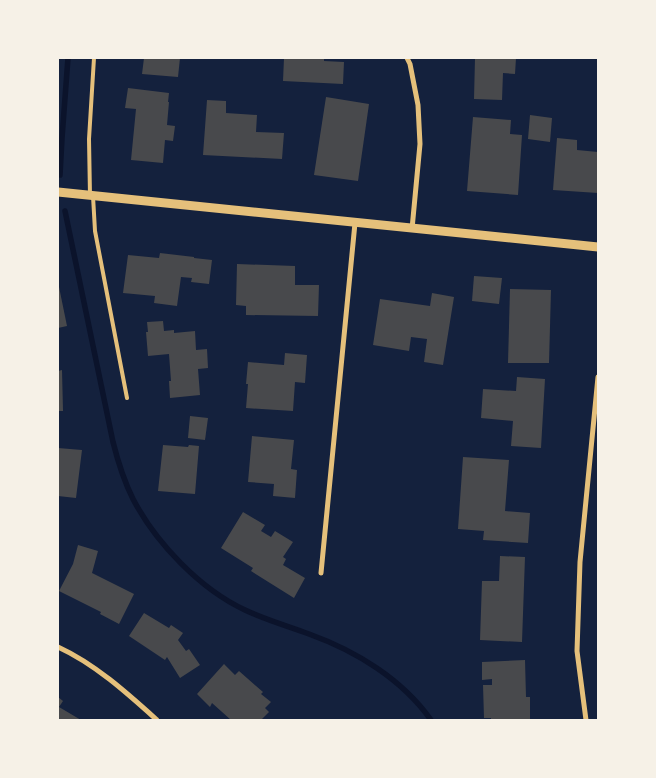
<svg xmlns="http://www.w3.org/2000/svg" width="656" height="778" font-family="'PT Sans Narrow',sans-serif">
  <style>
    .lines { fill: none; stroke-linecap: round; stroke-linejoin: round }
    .stream { stroke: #0b132b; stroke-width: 5.5 }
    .building { fill: #48494c }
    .service { stroke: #e5c07b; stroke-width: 4 }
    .minor { stroke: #e5c07b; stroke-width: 5 }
    .tertiary { stroke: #e5c07b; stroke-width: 9 }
  </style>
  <rect width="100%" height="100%" fill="#14213d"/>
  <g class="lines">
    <g class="stream">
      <path d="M60 175 62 138 68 58"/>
      <path d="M65 211 113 442C118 462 124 481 133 499 156 543 200 589 245 610 266 620 288 626 309 634 356 651 402 679 431 720"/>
    </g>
  </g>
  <g class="building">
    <path d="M144 58H180L178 77 142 74Z"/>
    <path d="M284 58H324V61L344 62 343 84 283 81Z"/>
    <path d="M475 58H516L515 74 503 73 502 100 474 99Z"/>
    <path d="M128 88 169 93 168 102H169L167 125 175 126 173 141 165 140 163 163 131 160 136 109 125 108Z"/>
    <path d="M326 97 369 104 358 181 314 175Z"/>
    <path d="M207 100 226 101V113L257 115 256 132 284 133 282 159 203 155Z"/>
    <path d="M530 115 552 118 550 142 528 139Z"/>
    <path d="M473 117 511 120 510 134 522 135 518 195 467 191Z"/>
    <path d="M557 138 577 140V150L598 152V193L553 190Z"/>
    <path d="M160 253 194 257V258L212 260 209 284 191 282 192 278 181 277 177 306 154 303 155 296 123 293 128 255 159 258Z"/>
    <path d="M237 264 295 266V285H319L318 316 246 315V306L236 305Z"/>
    <path d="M474 276 502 278 499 304 472 301Z"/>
    <path d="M58 282 67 326 58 328Z"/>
    <path d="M510 289 551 290 549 363H508Z"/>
    <path d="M432 293 454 297 443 365 424 362 427 339 411 337 409 351 373 345 380 299 430 306Z"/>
    <path d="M163 321 164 331 174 330V333L195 331 196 350 207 349 208 368 198 369 200 395 170 398 169 381H171L169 354 148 356 146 332H148L147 322Z"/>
    <path d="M285 353 307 355 305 383 295 382 293 411 246 408 248 384H246L248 362 284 365Z"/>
    <path d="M62 370 63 411H58V371Z"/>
    <path d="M517 377 545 379 541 448 511 446 513 421 481 418 483 389 516 391Z"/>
    <path d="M190 416 208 418 205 440 188 438Z"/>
    <path d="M252 436 294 440 291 469 297 470 295 498 273 496 274 484 248 482Z"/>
    <path d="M163 445 188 447 189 445 199 446 195 494 158 491Z"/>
    <path d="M58 448 82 450 76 498 58 496Z"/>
    <path d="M463 457 509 460 505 511 530 513 528 543 483 540 484 531 458 529Z"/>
    <path d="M243 512 265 525 261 531 271 537 275 531 293 542 283 557 286 559 283 565 305 578 294 598 251 571 253 568 221 548Z"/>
    <path d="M78 545 98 551 92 573 134 594 119 624 100 614 101 612 59 591 73 564Z"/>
    <path d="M500 556 525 557 522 642 480 640 482 581H499Z"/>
    <path d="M144 613 169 628 171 625 183 633 178 640 186 651 189 649 200 665 180 678 167 657 165 660 129 636Z"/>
    <path d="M525 660 526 697H530V719H526V720H491V718H484L483 685H492V679L482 680V662Z"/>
    <path d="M224 664 235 675 239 671 263 692 261 694 271 702 265 708 269 712 261 720H231L212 703 210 707 197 694Z"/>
    <path d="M58 697 63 701 59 707 81 720H58Z"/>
  </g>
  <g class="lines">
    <g class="service">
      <path d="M90 196 89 139 94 58"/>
      <path d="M93 196 95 231 127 398"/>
    </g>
    <g class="minor">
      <path d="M407 58 410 64 418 105 420 144 412 229"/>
      <path d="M321 573 355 223"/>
      <path d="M58 647C95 664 127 693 157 720"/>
      <path d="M586 720 577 651 580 562 598 377"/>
    </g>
    <path class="tertiary" d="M58 192 598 247"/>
  </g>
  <rect width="656" height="778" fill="none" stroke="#f6f1e7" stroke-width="118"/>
</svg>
